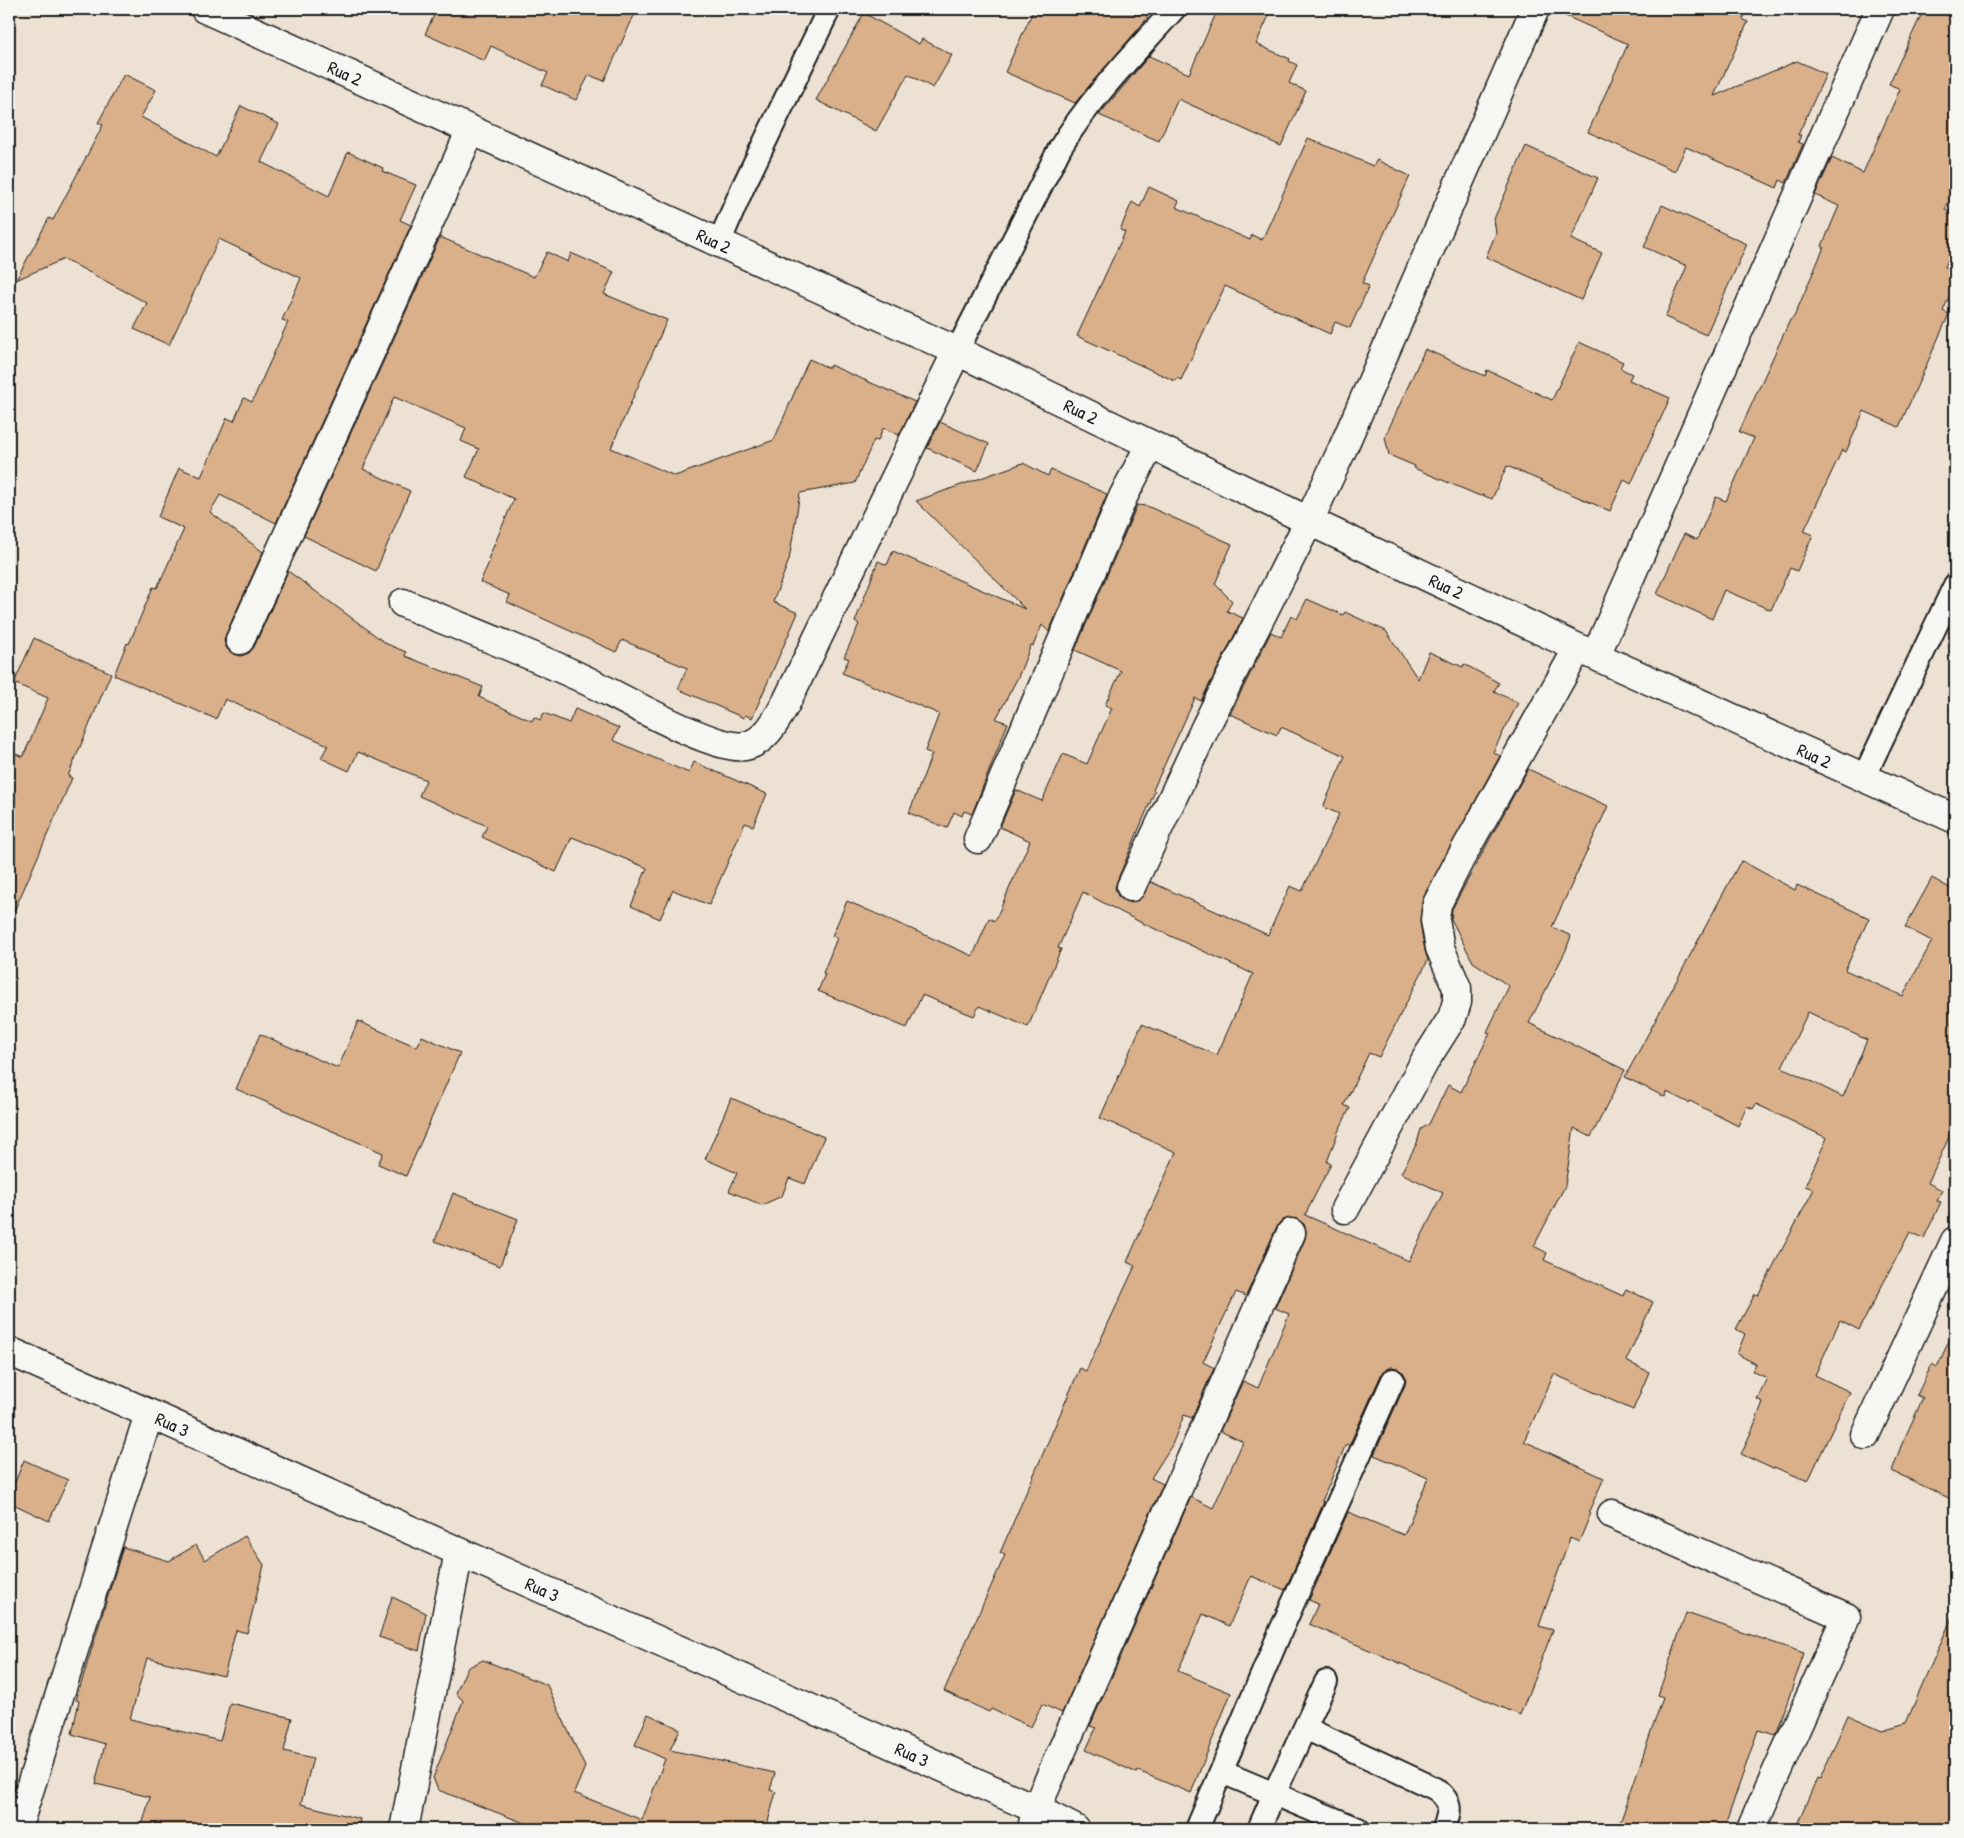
<svg xmlns="http://www.w3.org/2000/svg" width="1964" height="1838" font-family="'Patrick Hand',sans-serif">
  <style>
    .building { fill: #d9b08a; stroke: #1c1c1c; fill-rule: evenodd }
    .lines { fill: none; stroke-linecap: round; stroke-linejoin: round }
    .service-casing { stroke: #1c1c1c; stroke-width: 26 }
    .minor-casing { stroke: #1c1c1c; stroke-width: 31 }
    .service { stroke: #f6f6f2; stroke-width: 22 }
    .minor { stroke: #f6f6f2; stroke-width: 28 }
    .labels { text-anchor: middle; dominant-baseline: central; stroke-width: 4; stroke-linejoin: round; paint-order: stroke }
    .street-label { font-size: 18px; fill: #1c1c1c; stroke: #f6f6f2 }
  </style>
  <rect width="100%" height="100%" fill="#ede1d3"/>
  <filter id="ink" filterUnits="userSpaceOnUse"><feTurbulence type="fractalNoise" baseFrequency=".02" numOctaves="2"/><feDisplacementMap in="SourceGraphic" scale="10" xChannelSelector="R" yChannelSelector="G"/><feConvolveMatrix kernelMatrix="1 2 1 2 8 2 1 2 1" color-interpolation-filters="sRGB"/></filter>
  <g filter="url(#ink)">
    <g class="building">
      <path d="M437 9H637L604 81 589 75 576 100 542 85 548 73 491 46 484 61 425 34Z"/>
      <path d="M1034 9H1151L1145 21 1075 103 1005 72Z"/>
      <path d="M1218 9H1272L1256 44 1290 59 1289 61 1297 65 1289 83 1306 91 1281 146 1178 99 1159 141 1099 115 1149 56 1189 74Z"/>
      <path d="M1550 9H1748L1743 19 1748 22 1714 96 1797 61 1826 74 1798 135H1801L1798 142 1803 144 1786 183 1780 180 1777 188 1686 147 1675 171 1588 132 1628 44Z"/>
      <path d="M1924 9H1955V188L1945 210 1955 215V245L1945 267 1955 272V283L1943 311 1949 314 1899 427 1864 411 1846 452 1842 450 1804 531 1813 535 1797 571 1790 568 1771 610 1724 590 1712 619 1657 594 1684 534 1697 540 1716 497 1726 501 1754 438 1739 432 1790 320 1794 317 1824 247 1822 246 1839 206 1815 195 1832 158 1863 173 1900 89 1889 84Z"/>
      <path d="M864 13 919 44 922 39 952 55 933 88 908 74 876 131 816 100Z"/>
      <path d="M124 74 156 90 141 117 216 157 241 106 279 124 261 162 329 196 348 152 383 168 382 171 416 185 400 220 411 225 276 523 220 495 210 512 263 552 226 634 224 641 227 649 233 654 241 656 249 653 254 647 288 571 387 644 406 652 405 656 483 687 479 697 532 721 534 717 540 720 544 713 569 723 575 709 619 728 613 740 689 773 694 762 767 794 753 826 745 823 709 905 673 890 660 919 631 906 647 868 572 837 556 872 482 837 487 826 419 796 426 780 358 752 349 771 321 758 328 745 225 699 216 719 114 675 127 643 129 644 153 587 157 588 184 529 158 517 179 468 201 477 227 418 234 421 244 398 252 402 288 322 282 320 301 278 219 239 169 345 134 329 147 303 64 259 16 280 49 218 53 220 103 125 98 123Z"/>
      <path d="M1308 138 1373 166 1377 160 1410 176 1362 283 1369 286 1350 328 1335 322 1330 334 1225 286 1181 380 1177 378 1175 381 1077 336 1125 232 1120 230 1132 202 1140 207 1149 187 1179 201 1176 207 1250 240 1252 235 1262 240Z"/>
      <path d="M1526 146 1598 178 1571 239 1602 253 1581 300 1486 257 1496 233 1494 219Z"/>
      <path d="M1662 205 1747 244 1706 335 1665 317 1687 266 1644 247Z"/>
      <path d="M440 237 534 277 547 252 568 262 571 253 614 272 604 294 667 320 611 448 675 476 774 440 809 359 829 368 830 365 915 402 899 435 883 428 878 441 874 440 855 483 800 493 789 560 773 602 798 613 752 718 745 715 744 718 678 689 687 668 622 640 616 652 507 602 510 595 480 582 490 560 488 559 514 499 466 477 479 449 461 441 466 428 394 397 363 469 410 491 376 571 304 536Z"/>
      <path d="M1579 342 1623 362 1620 368 1632 374 1629 380 1670 398 1631 484 1624 480 1610 511 1507 466 1492 499 1482 495 1480 496 1414 468 1415 466 1389 455 1385 437 1425 349 1485 376 1487 370 1552 400Z"/>
      <path d="M940 422 989 444 977 471 927 448Z"/>
      <path d="M1023 463 1048 476 1051 470 1107 494 1049 632 1042 625 1033 646 1031 645 1018 677 996 719 1008 723 972 814 964 811 962 816 954 812 947 828 909 813 932 754 925 751 939 714 842 673 849 659 844 657 859 624 855 622 878 561 887 565 893 551 1025 609 916 501Z"/>
      <path d="M1137 505 1147 506 1232 544 1215 584 1232 601 1227 611 1243 618 1201 701 1195 698 1153 790 1155 791 1117 881 1115 888 1118 896 1124 901 1132 903 1140 899 1151 882 1268 935 1290 886 1302 891 1339 814 1323 807 1345 756 1281 727 1277 735 1230 714 1271 632 1281 637 1291 616 1297 619 1307 599 1343 615 1345 612 1386 631 1418 679 1429 652 1463 667 1464 664 1499 683 1494 691 1518 703 1493 752 1500 756 1423 897 1420 922 1425 951 1428 960 1379 1057 1369 1053 1344 1105 1350 1108 1338 1132 1327 1162 1331 1164 1305 1215 1409 1261 1443 1193 1401 1173 1417 1143 1421 1129 1429 1124 1448 1085 1461 1092 1490 1033 1487 1032 1509 986 1473 962 1451 919 1452 909 1528 769 1608 806 1552 927 1571 936 1566 950 1529 1023 1625 1070 1591 1137 1574 1128 1565 1186 1534 1246 1547 1253 1544 1260 1623 1296 1626 1289 1653 1302 1626 1361 1649 1372 1633 1410 1554 1374 1524 1441 1604 1478 1589 1511 1591 1513 1579 1542 1570 1538 1539 1626 1553 1630 1520 1715 1309 1624 1318 1604 1309 1600 1348 1512 1404 1535 1428 1478 1374 1455 1405 1385 1406 1378 1403 1372 1398 1368 1391 1367 1385 1370 1381 1375 1349 1446 1346 1444 1322 1501 1324 1502 1285 1590 1251 1576 1229 1626 1203 1614 1178 1671 1231 1693 1191 1793 1138 1771 1137 1773 1086 1750 1096 1728 1090 1726 1191 1497 1213 1508 1243 1442 1220 1431 1243 1381 1258 1388 1289 1314 1275 1308 1305 1239 1306 1231 1304 1224 1297 1219 1289 1218 1281 1221 1277 1226 1246 1296 1236 1292 1217 1332 1203 1362 1214 1368 1192 1418 1184 1415 1172 1445 1151 1478 1163 1484 1062 1713 1042 1704 1031 1727 991 1709 989 1712 944 1691 1005 1555 1000 1553 1080 1368 1086 1371 1135 1266 1127 1262 1176 1152 1100 1118 1142 1024 1217 1055 1253 974 1138 921 1083 892 1058 948 1061 949 1028 1027 979 1006 974 1016 922 995 907 1028 818 991 825 974 823 973 837 938 832 936 847 901 973 956 989 918 995 921 1030 841 1000 827 1016 790 1042 801 1063 754 1087 764 1112 708 1105 705 1121 671 1075 650Z"/>
      <path d="M34 638 111 673 68 776 72 778 9 923V751L23 757 48 698 14 683Z"/>
      <path d="M1742 861 1795 890 1797 885 1869 918 1845 970 1903 996 1932 941 1905 927 1932 878 1955 891V1124L1928 1183 1942 1190 1937 1201 1941 1202 1924 1238 1910 1232 1859 1330 1840 1320 1815 1375 1850 1392 1808 1481 1774 1467 1773 1469 1741 1454 1753 1428 1763 1402 1757 1399 1767 1378 1752 1371 1756 1364 1737 1354 1745 1334 1736 1329 1755 1294 1758 1295 1814 1189 1805 1186 1827 1138 1756 1104 1753 1109 1747 1106 1738 1126 1690 1101 1689 1103 1667 1092 1665 1097 1625 1077 1739 864ZM1808 1012 1867 1040 1843 1097 1782 1067Z"/>
      <path d="M358 1021 417 1047 422 1036 460 1053 406 1176 378 1164 383 1153 236 1089 260 1034 338 1068Z"/>
      <path d="M731 1098 824 1137 805 1184 789 1178 782 1196 762 1205 729 1191 737 1173 705 1159Z"/>
      <path d="M453 1193 518 1219 500 1266 435 1241Z"/>
      <path d="M1955 1328V1501L1892 1471 1901 1446 1923 1398 1917 1395 1932 1364 1937 1367Z"/>
      <path d="M24 1460 68 1480 49 1521 9 1502V1497Z"/>
      <path d="M245 1536 264 1565 247 1633 236 1630 224 1676 147 1658 130 1719 220 1741 230 1703 292 1718 284 1751 313 1758 301 1804 360 1819 358 1829H141L150 1797 96 1784 97 1780H96L105 1744 72 1734 79 1701 76 1700 123 1547 169 1561 196 1545 205 1560Z"/>
      <path d="M392 1597 426 1613 419 1651 379 1637Z"/>
      <path d="M1955 1610V1829H1795L1817 1778 1820 1779 1848 1715 1882 1730 1906 1723Z"/>
      <path d="M1686 1613 1804 1653 1776 1735 1758 1730 1724 1829H1618L1663 1697 1658 1695Z"/>
      <path d="M483 1660 547 1685 585 1767 574 1793 642 1820 665 1759 635 1745 648 1714 680 1729 670 1750 775 1773 770 1790 776 1792 766 1829H540L438 1790 433 1778 463 1701 456 1693 467 1668Z"/>
    </g>
    <g class="lines">
      <defs>
        <g id="service">
          <path d="M719 243 743 187 829 9"/>
          <path d="M957 351 1060 148C1091 97 1135 53 1174 9"/>
          <path d="M1864 777 1955 585"/>
          <path d="M1305 1728 1436 1789C1453 1803 1450 1810 1444 1829"/>
          <path d="M1222 1772 1358 1829"/>
          <path d="M1197 1829 1281 1630 1393 1380"/>
          <path d="M1259 1829 1274 1794 1326 1682"/>
        </g>
        <g id="minor">
          <path id="s1" d="M205 9 957 351 1309 521 1578 648 1955 819"/>
          <path d="M403 603C460 627 519 649 575 675 609 690 713 752 745 746 766 742 777 719 786 703L957 351"/>
          <path d="M240 640 471 130"/>
          <path d="M1596 655 1880 9"/>
          <path d="M978 839 1123 497 1150 445"/>
          <path d="M1131 887 1206 726 1309 521 1342 450 1535 9"/>
          <path d="M1345 1209 1426 1059 1452 1018 1457 1002V988L1440 948 1435 920 1437 904 1459 861 1578 648"/>
          <path id="s2" d="M9 1351 1036 1809 1075 1829"/>
          <path d="M1865 1435 1955 1241"/>
          <path d="M1612 1514 1846 1617 1751 1829"/>
          <path d="M17 1829 149 1414"/>
          <path d="M404 1829 459 1552"/>
          <path d="M1032 1829 1036 1809 1291 1233"/>
        </g>
      </defs>
      <use href="#service" class="service-casing"/>
      <use href="#minor" class="minor-casing"/>
      <use href="#service" class="service"/>
      <use href="#minor" class="minor"/>
    </g>
  </g>
  <g class="labels">
    <g class="street-label">
      <text stroke="none"><textPath href="#s1" startOffset="154">Rua 2</textPath></text>
      <text stroke="none"><textPath href="#s1" startOffset="559">Rua 2</textPath></text>
      <text stroke="none"><textPath href="#s1" startOffset="964">Rua 2</textPath></text>
      <text stroke="none"><textPath href="#s1" startOffset="1369">Rua 2</textPath></text>
      <text stroke="none"><textPath href="#s1" startOffset="1774">Rua 2</textPath></text>
      <text stroke="none"><textPath href="#s2" startOffset="179">Rua 3</textPath></text>
      <text stroke="none"><textPath href="#s2" startOffset="584">Rua 3</textPath></text>
      <text stroke="none"><textPath href="#s2" startOffset="989">Rua 3</textPath></text>
    </g>
  </g>
  <rect width="1964" height="1838" fill="none" stroke="#f6f6f2" stroke-width="30"/>
  <rect x="15" y="15" width="1934" height="1808" fill="none" stroke="#1c1c1c" stroke-width="2" filter="url(#ink)"/>
</svg>
